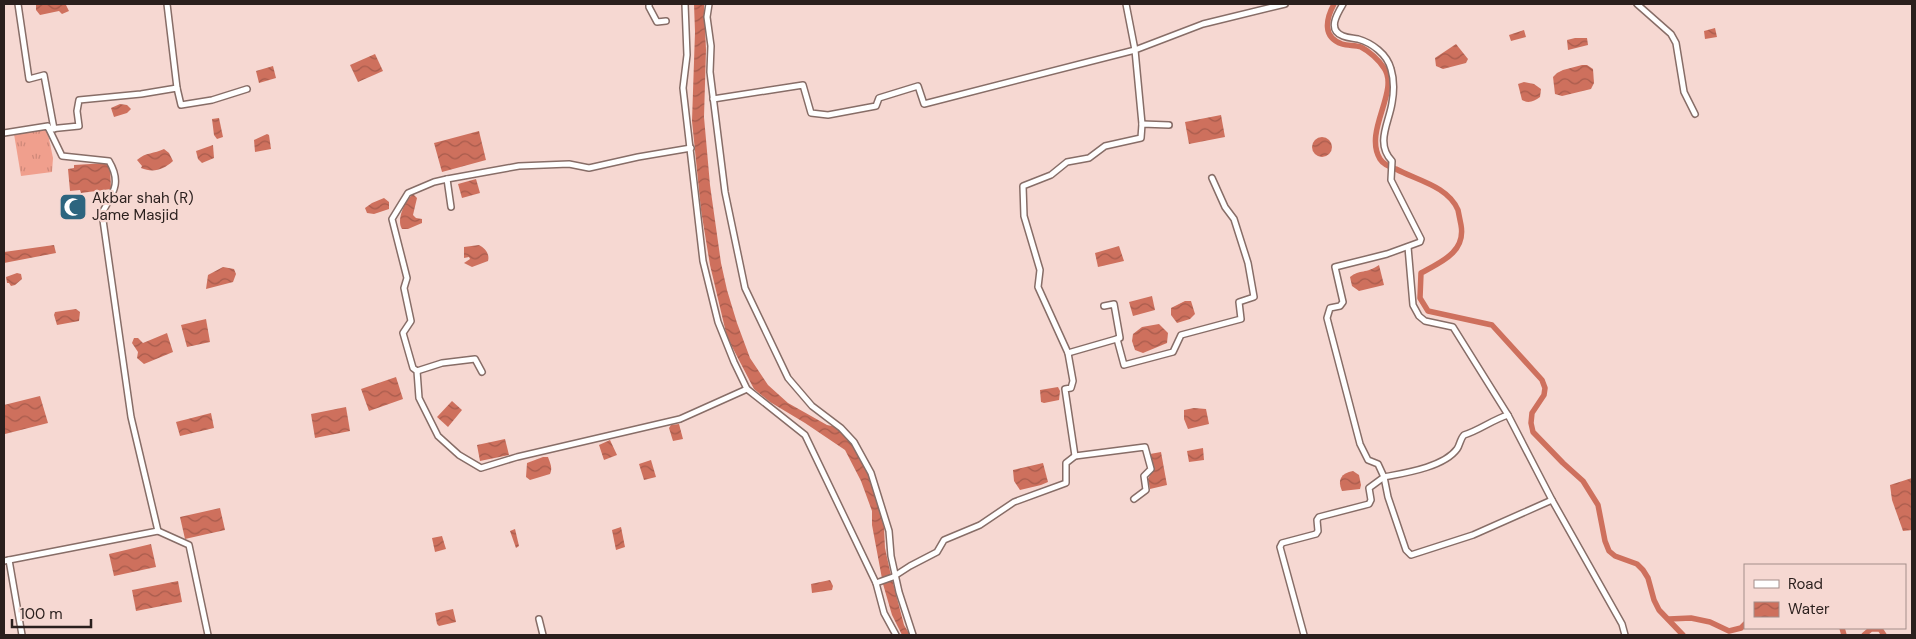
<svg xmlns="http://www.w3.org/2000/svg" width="1916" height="639" font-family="'DM Sans',sans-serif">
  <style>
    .grass { fill: url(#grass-tufts) }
    .water { fill: url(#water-waves) }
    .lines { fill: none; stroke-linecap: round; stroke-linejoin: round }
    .canal { stroke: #ce705d; stroke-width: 5.5 }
    .minor-casing { stroke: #876d67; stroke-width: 8 }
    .minor { stroke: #fff; stroke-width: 5 }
    .labels { text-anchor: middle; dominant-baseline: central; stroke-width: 4.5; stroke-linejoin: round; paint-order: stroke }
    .poi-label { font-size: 15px; fill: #2a1f1d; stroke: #f6d8d2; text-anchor: start }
  </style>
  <defs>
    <pattern id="grass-tufts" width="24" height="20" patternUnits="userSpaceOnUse" patternTransform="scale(1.25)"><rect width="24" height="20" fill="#f09f8d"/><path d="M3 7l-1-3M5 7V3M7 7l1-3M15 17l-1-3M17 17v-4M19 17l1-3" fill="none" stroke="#ce8879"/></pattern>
    <pattern id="water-waves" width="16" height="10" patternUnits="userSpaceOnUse" patternTransform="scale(1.25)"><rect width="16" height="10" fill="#ce705d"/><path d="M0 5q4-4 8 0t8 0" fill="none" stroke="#a75b4c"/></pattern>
  </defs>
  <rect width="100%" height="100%" fill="#f6d8d2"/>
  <path class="grass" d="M47 129 53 158 52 172 21 176 14 134Z"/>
  <g class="water">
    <path d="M36 4H67L66 5 69 11 62 14 59 11 40 15 36 10Z"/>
    <path d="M694 4H704L706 50 704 117 710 185 721 263 727 290 737 323 750 358 768 385 788 403 827 425 841 428 860 456 870 478 884 527 885 548 890 571 904 625 910 635H902L892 615 883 584 872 525V511L861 481 845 450 805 423 770 402 754 389 727 337 710 265 701 210 692 121 695 32Z"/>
    <path d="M1715 28 1717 37 1705 39 1704 31Z"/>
    <path d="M1524 30 1526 37 1511 41 1509 35Z"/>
    <path d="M1575 38H1587L1588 45 1568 50 1567 40Z"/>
    <path d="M1456 44 1468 59 1466 63 1443 69 1436 66 1435 58Z"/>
    <path d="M375 54 383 71 358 82 350 65Z"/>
    <path d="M1582 65H1587L1593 69 1594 83 1591 89 1562 96 1555 94 1553 77 1557 73 1563 70Z"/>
    <path d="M273 66 276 78 259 83 256 71Z"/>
    <path d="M1524 82 1534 84 1541 89 1540 97C1534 101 1529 104 1522 100L1518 84Z"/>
    <path d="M120 104 127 105 131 109 127 113 114 117 111 108Z"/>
    <path d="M1221 115 1225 137 1189 144 1185 122Z"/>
    <path d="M219 118 223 137 217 139 214 135 212 119Z"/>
    <path d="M479 131 486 160 442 172 434 143Z"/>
    <path d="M267 134 269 135 271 149 255 152 254 140Z"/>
    <circle cx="1322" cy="147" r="10"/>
    <path d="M213 145 214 158 202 163 198 159 196 151Z"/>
    <path d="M164 149 169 153 173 161C163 170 153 173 141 168L142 166 137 160C146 152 154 154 164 149Z"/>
    <path d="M107 163 110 165 111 189 81 193 80 190 70 191 68 169 74 168V165Z"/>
    <path d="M476 179 480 193 462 198 458 184Z"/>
    <path d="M413 194 417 198 413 215 416 218 422 219V223L408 229H402C396 219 405 201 413 194Z"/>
    <path d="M384 198 389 202V209L374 214 367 213 365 208 372 203Z"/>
    <path d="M54 245 56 253 4 263V252Z"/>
    <path d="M479 245C485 248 490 254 488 261L472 267 464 263 470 259 469 257 464 258V247Z"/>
    <path d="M1119 246 1124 261 1098 267 1095 253Z"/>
    <path d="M1379 265 1384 285 1359 291 1352 286 1350 277C1360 269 1366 274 1379 265Z"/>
    <path d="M223 267 234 269 236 274 233 282 206 289 208 275Z"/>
    <path d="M17 273 21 274 22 279 15 285 11 286 9 283H7L6 277Z"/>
    <path d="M1152 296 1155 310 1133 316 1129 302Z"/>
    <path d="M1185 301H1191L1195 314 1190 319 1177 323 1171 315V308Z"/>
    <path d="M76 309 80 312 79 321 57 325 54 315 55 312Z"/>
    <path d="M206 319 210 342 187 347 181 325Z"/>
    <path d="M1159 324 1168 333 1167 343 1143 353 1135 350 1132 341 1133 334 1142 327Z"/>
    <path d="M167 333 173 352 144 364 137 358 138 352 132 343 134 338H138L143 343Z"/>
    <path d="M396 377 403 399 369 411 361 389Z"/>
    <path d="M1058 387 1060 391 1059 400 1044 403 1041 402 1040 390Z"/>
    <path d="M40 396 48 423 5 434 4 405Z"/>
    <path d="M452 401 462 410 448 427 437 417Z"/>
    <path d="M346 407 350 431 315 438 311 414Z"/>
    <path d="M1194 408 1206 409 1209 424 1188 429 1184 419V410Z"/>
    <path d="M211 413 214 428 180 436 176 422Z"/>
    <path d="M679 424 683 439 673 441 669 428 671 425Z"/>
    <path d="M505 439 509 455 480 461 477 445Z"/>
    <path d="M610 440 617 455 604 460 599 445Z"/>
    <path d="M1203 448 1204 460 1189 462 1187 451Z"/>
    <path d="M1161 452 1167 485 1150 489 1148 479 1152 471 1150 454Z"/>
    <path d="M543 457H548C550 463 553 468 550 474L530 480 526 477 527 463Z"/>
    <path d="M651 460 656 477 644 480 639 464Z"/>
    <path d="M1043 463 1048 482 1041 485 1020 490 1014 481 1013 470Z"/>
    <path d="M1353 471 1359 475 1361 485 1360 489 1342 491C1337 480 1341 473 1353 471Z"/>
    <path d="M1912 478V530L1903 531 1892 500 1890 485Z"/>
    <path d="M220 508 225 530 185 539 180 517Z"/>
    <path d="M621 527 625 547 616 550 612 530Z"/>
    <path d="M515 529 519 546 516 548 510 531Z"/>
    <path d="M442 536 446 549 435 552 432 538Z"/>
    <path d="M151 544 156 567 114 576 109 554Z"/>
    <path d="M830 580 833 586 832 590 812 593 811 584Z"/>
    <path d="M178 581 182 602 136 611 132 590Z"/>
    <path d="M453 609 456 622 439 626 437 624 435 613Z"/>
  </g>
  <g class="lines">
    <g class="canal">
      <path d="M1334 4C1326 19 1322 37 1342 44 1348 46 1355 45 1361 47 1369 51 1379 60 1384 68 1400 91 1363 131 1380 159 1383 164 1390 167 1396 169 1416 180 1448 186 1458 210 1459 215 1460 220 1461 225 1466 252 1441 262 1421 273L1420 298 1428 311 1492 325 1542 380 1545 388 1544 395 1532 413 1531 423 1533 432 1563 463 1583 481 1598 505 1605 541 1609 551 1615 556 1637 564 1643 570 1648 578 1654 600 1659 610 1683 635"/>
      <path d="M1669 619 1691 618 1710 622 1729 631 1741 628 1745 624"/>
      <path d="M1842 628 1844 635"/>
      <path d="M1864 635 1871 629H1880L1884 635"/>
    </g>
    <defs>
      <g id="minor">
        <path d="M18 4 29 79 44 75 54 129"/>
        <path d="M167 4 177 88"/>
        <path d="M649 4V7L657 22 666 21"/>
        <path d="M685 4 687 55 683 88 703 261 718 322 734 362 747 389 805 435 876 583"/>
        <path d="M709 4 707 17 711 46 710 72 725 192 745 288 788 378 812 406 841 428 854 442 871 473 889 531 891 556 899 592 913 635"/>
        <path d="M1637 4 1671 34 1676 43 1684 92 1695 114"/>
        <path d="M713 99 803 85 811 113 828 115 876 106 879 98 918 86 924 104 1135 50 1126 4"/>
        <path d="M1142 124 1135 50 1203 24 1285 4"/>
        <path d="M4 133 48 126 49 129 79 126 77 111 79 100 141 94 177 88 181 105 212 100 247 89"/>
        <path d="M447 179 519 166 569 164 589 168 638 157 691 148"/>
        <path d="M451 207 447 179 434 182 408 193 392 219 407 278 404 288 411 321 403 333 413 368 417 371 419 398 438 436 459 455 481 468 517 457 680 419 747 389"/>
        <path d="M1408 247 1413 305 1419 316 1425 321 1453 327 1508 415 1552 500"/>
        <path d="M1117 339 1124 365 1173 352 1181 335 1241 319 1239 302 1254 297 1248 263 1234 219 1225 207 1212 178"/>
        <path d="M1068 353 1120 338 1114 304 1104 306"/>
        <path d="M417 371 442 363 475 359 482 372"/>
        <path d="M1508 415C1492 420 1480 430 1464 435 1460 439 1460 445 1457 449 1444 467 1405 473 1384 477L1388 497 1406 550 1411 555 1473 535 1552 500 1622 624 1625 635"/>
        <path d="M1075 456 1065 389 1071 388 1073 381 1068 353 1038 287 1040 270 1024 216 1023 186 1051 175 1067 162 1089 158 1105 146 1141 138 1142 124 1169 125"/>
        <path d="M158 531 189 545 208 635"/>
        <path d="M9 560 22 635"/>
        <path d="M4 561 158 531 131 417 102 213C113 193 122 183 109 161L62 156 49 129"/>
        <path d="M539 619 543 635"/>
        <path d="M896 635 884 613 876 583 893 577 910 566 937 552 944 540 980 525 1014 502 1066 483V463L1075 456 1145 447 1151 469 1144 476 1146 490 1134 499"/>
        <path d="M1304 635 1280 547 1282 543 1316 534 1318 531 1317 520 1319 517 1369 504 1371 500 1369 488 1384 477 1378 464 1368 460 1360 444 1327 318 1330 308 1340 306 1343 302 1335 267 1387 254 1420 242 1421 239 1391 180 1392 161C1375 143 1389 123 1392 103 1394 92 1394 79 1391 69 1387 54 1372 43 1358 39 1353 38 1348 38 1343 36 1327 30 1337 14 1343 4"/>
      </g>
    </defs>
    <use href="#minor" class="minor-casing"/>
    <use href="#minor" class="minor"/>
  </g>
  <defs>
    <symbol id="mosque-square" viewBox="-11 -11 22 22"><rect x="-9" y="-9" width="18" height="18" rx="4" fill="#2d657f" stroke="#f6d8d2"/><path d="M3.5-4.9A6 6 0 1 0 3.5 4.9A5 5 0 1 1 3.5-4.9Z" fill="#fff"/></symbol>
  </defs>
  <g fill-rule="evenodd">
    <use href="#mosque-square" x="57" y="191" width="32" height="32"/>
  </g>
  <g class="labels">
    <g class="poi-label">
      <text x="92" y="198">Akbar shah (R)<tspan x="92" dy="17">Jame Masjid</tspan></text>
    </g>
  </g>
  <rect width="1916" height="639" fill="none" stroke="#2a1f1d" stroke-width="10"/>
  <rect x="1744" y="564" width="162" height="65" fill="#f6d8d2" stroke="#a48e8a"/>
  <rect x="1754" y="580" width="25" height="8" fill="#ffffff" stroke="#a48e8a"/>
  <text x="1788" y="589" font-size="15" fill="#2a1f1d">Road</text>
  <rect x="1754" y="602" width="25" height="15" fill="url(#water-waves)" stroke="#a48e8a"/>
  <text x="1788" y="614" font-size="15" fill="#2a1f1d">Water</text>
  <path d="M12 619v8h79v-8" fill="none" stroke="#2a1f1d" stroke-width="2.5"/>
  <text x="20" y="619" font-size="15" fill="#2a1f1d" stroke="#f6d8d2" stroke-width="4" paint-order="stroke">100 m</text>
</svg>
